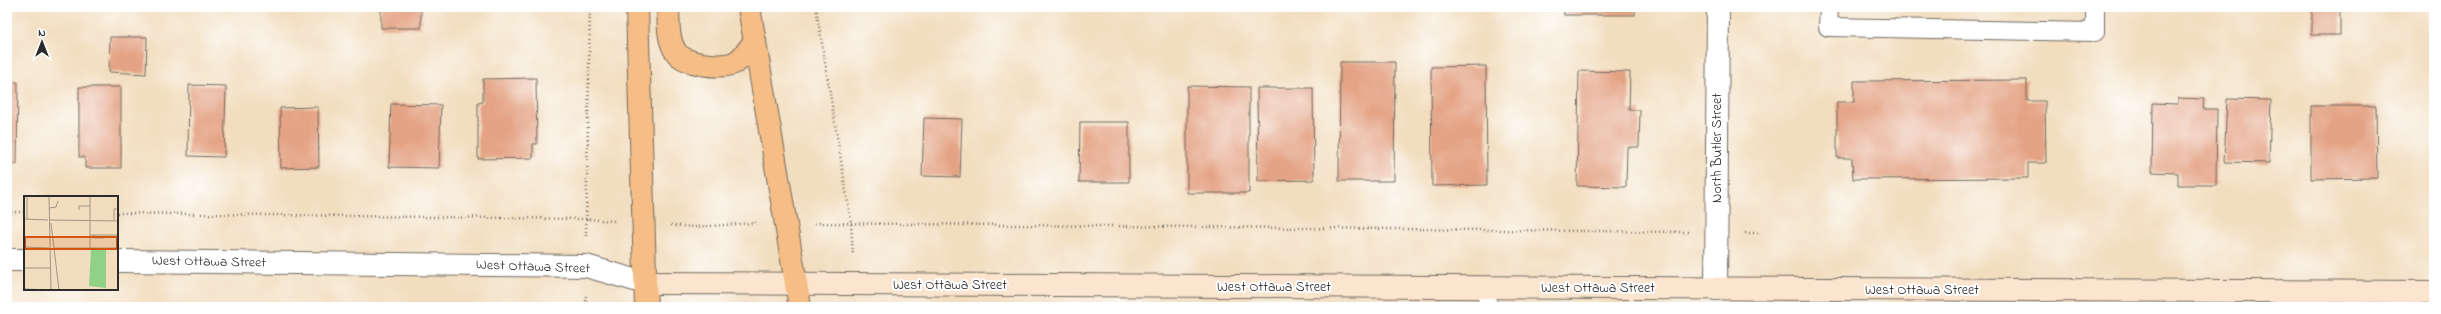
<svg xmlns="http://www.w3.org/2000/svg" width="2441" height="314" font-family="'Indie Flower',sans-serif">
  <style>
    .building { fill: #e4a384 }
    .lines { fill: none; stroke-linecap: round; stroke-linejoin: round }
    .service-casing { stroke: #71695e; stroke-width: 20 }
    .minor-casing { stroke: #71695e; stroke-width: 24 }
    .tertiary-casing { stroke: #71695e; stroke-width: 24 }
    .secondary-casing { stroke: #71695e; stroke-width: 24 }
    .primary-casing { stroke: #71695e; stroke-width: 24 }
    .path { stroke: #71695e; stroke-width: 2.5; stroke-dasharray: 1 3; stroke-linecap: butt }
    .service { stroke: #fff; stroke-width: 18 }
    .minor { stroke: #fff; stroke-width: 22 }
    .tertiary { stroke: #fff; stroke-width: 22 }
    .secondary { stroke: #fbe5cf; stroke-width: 22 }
    .primary { stroke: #f6be86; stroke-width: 22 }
    .labels { text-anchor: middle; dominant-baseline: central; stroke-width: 4; stroke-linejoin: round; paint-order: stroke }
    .street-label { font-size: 14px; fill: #2b2b2b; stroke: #fff }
    .inset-road { fill: none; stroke: #a29683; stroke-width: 1 }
    .view { fill: #d5540f; fill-opacity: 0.15; stroke: #d5540f; stroke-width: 2 }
    .inset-edge { fill: none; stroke: #2b2b2b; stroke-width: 2 }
  </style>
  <rect width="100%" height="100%" fill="#fff"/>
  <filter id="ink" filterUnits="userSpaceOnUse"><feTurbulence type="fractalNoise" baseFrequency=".025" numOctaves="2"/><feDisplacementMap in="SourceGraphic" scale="8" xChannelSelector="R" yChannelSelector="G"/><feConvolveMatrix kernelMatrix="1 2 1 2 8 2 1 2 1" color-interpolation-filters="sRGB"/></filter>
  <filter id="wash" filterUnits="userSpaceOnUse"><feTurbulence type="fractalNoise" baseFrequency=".012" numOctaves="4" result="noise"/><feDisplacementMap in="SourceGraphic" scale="16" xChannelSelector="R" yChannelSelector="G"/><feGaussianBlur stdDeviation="0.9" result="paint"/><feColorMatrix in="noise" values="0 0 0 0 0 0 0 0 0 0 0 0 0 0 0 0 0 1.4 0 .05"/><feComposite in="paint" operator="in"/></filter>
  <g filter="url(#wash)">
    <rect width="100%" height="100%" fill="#f2ddbe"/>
    <g id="blocks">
      <g class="building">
        <rect x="381" y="7" width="40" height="21"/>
        <rect x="1564" y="7" width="71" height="8"/>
        <rect x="2312" y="7" width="28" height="28"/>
        <path d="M110 37H147L146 74 109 72Z"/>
        <path d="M1340 62H1395L1394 181H1339Z"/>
        <path d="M1486 66 1487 185 1432 186 1431 67Z"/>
        <path d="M1579 71 1630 72 1629 110H1640L1639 147H1627L1626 187 1577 186Z"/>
        <path d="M536 78 537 144H533V158L478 159V103L483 102V79Z"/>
        <path d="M2027 80V101H2045L2046 163H2028V178L1853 179 1852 158H1837V102H1854V81Z"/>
        <path d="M7 82H18L17 164H7Z"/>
        <path d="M189 85 226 86 224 157 188 156Z"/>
        <path d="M1187 86 1249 87V193H1187Z"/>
        <path d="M79 87H121V168H85V157H79Z"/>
        <path d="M1257 88H1313L1314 180 1258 181Z"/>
        <path d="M2178 98 2204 99 2203 109H2217L2216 185H2178V173L2152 172 2153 103 2178 104Z"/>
        <path d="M2227 99 2271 100 2269 163 2224 162Z"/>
        <path d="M391 104 441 105 439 168 389 167Z"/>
        <path d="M2311 106H2376L2377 178 2311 179Z"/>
        <path d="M318 107 319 167 281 168 280 108Z"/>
        <path d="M924 118 962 119 960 177 922 176Z"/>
        <path d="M1080 122H1129V182H1079Z"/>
      </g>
    </g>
  </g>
  <g filter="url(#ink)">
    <use href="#blocks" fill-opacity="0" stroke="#71695e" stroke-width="1"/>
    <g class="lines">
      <defs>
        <g id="service">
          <path d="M1829 7 1828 27 2095 32V7"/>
          <path d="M1486 288 1488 307"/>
        </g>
        <path id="minor" d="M1716 289 1718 7"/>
        <g id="tertiary">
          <path d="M7 260H25"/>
          <path d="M117 261 586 266 645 283"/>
        </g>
        <path id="secondary" d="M645 283 2434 292"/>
        <g id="primary">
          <path d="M637 7 646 307"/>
          <path d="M668 7C669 22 667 39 676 52 685 65 723 69 736 62 743 58 750 47 755 41"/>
          <path d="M749 7 800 307"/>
        </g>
      </defs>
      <use href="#service" class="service-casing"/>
      <use href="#minor" class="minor-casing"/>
      <use href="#tertiary" class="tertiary-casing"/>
      <use href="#secondary" class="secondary-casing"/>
      <use href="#primary" class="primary-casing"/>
      <g class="path">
        <path d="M816 7 851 222 853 256"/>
        <path d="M7 212H25"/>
        <path d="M117 213 586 219 614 221"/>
        <path d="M815 223 1688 232"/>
        <path d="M671 225 694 227 756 223"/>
        <path d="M1745 233H1759"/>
        <path d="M586 236 590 7"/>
        <path d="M586 296V307"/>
      </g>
      <use href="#service" class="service"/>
      <use href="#minor" class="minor"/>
      <use href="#tertiary" class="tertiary"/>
      <use href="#secondary" class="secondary"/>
      <use href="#primary" class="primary"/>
    </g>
  </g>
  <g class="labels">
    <g class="street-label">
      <text transform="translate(1717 148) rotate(-90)">North Butler Street</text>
      <text transform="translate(209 262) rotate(1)">West Ottawa Street</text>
      <text transform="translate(533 267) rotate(2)">West Ottawa Street</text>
      <text x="950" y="285">West Ottawa Street</text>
      <text x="1274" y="287">West Ottawa Street</text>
      <text x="1598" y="288">West Ottawa Street</text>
      <text x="1922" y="290">West Ottawa Street</text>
    </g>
  </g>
  <g transform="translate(24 196)">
    <rect width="94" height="94" fill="#f2ddbe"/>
    <path d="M67 54H82V92L65 90Z" fill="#90d188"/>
    <path class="inset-road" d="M25 0 27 94M25 12 32 11 34 5M55 14V10H66M0 23 24 24M3 23V0M26 24 94 25M90 24V13H94M27 27 35 94M66 39H93L94 36M70 39V42H80V39M0 51 25 52M30 52H94M66 52V0M0 72H26M0 93 27 94"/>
    <path class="view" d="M1 41H93V53H1Z"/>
    <rect width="94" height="94" class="inset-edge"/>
  </g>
  <rect width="2441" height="314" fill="none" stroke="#fff" stroke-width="24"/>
  <g transform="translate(42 42)" stroke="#ffffff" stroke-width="3" paint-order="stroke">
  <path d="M0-3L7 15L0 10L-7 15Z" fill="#2b2b2b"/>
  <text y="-6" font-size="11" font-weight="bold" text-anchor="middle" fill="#2b2b2b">N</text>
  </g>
</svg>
